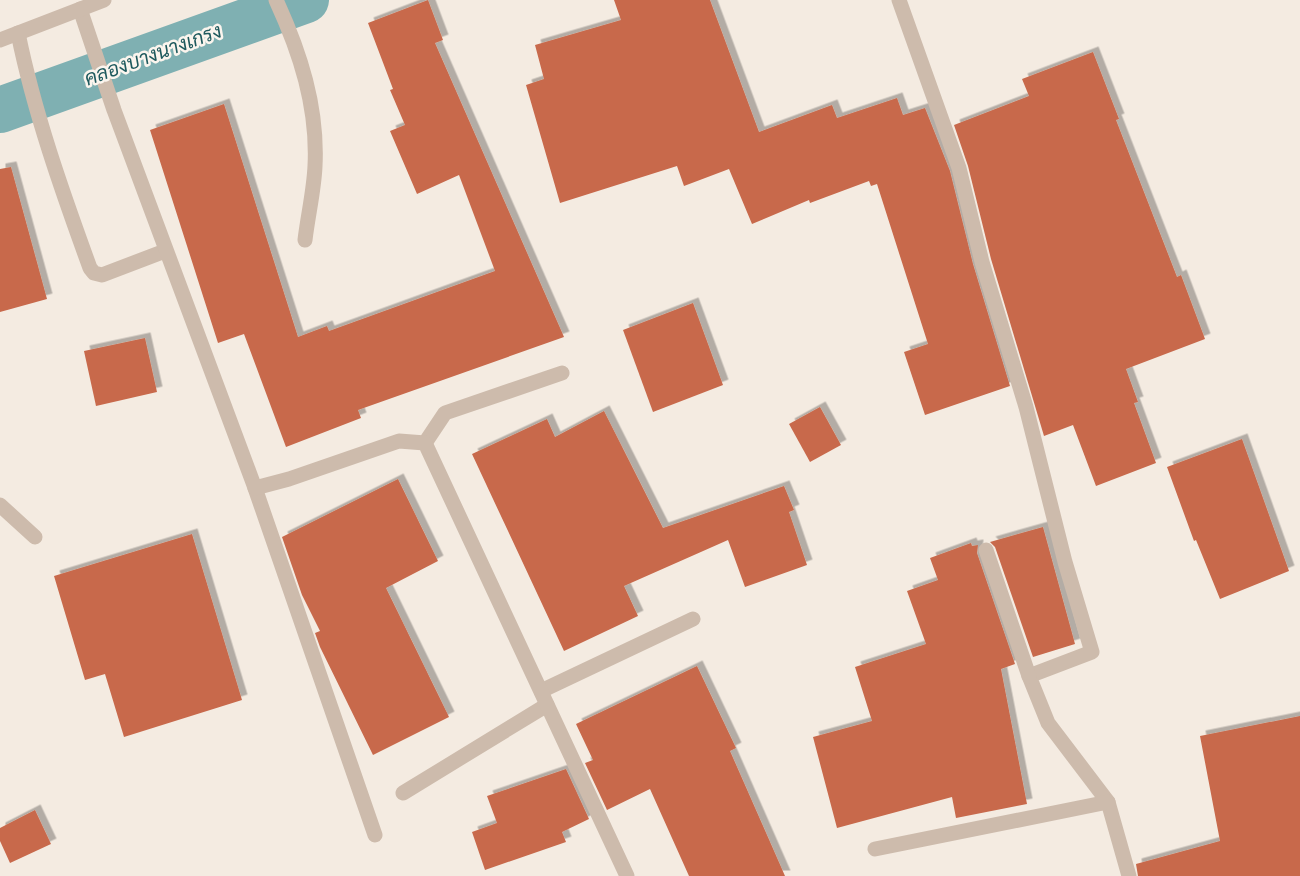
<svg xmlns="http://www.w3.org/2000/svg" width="1300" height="876" font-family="Signika,Sarabun,sans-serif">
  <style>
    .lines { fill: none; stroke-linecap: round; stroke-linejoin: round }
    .canal { stroke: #7fb0b2; stroke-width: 46 }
    .building { fill: #c8694b; filter: url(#shadow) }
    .service { stroke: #cdbbac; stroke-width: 15 }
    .minor { stroke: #cdbbac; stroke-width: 15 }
    .labels { text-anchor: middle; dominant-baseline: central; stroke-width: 5; stroke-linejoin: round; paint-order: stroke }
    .water-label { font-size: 20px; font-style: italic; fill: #1f5a5e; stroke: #fbf5ee }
  </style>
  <defs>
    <filter id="shadow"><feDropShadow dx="5.5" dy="-5.5" stdDeviation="0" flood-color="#0004"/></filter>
  </defs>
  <rect width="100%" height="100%" fill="#f4ebe1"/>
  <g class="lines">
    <path class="canal" d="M0 110 306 0"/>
  </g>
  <g class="building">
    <path d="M428 0 443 40 435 43 564 337 358 410 361 418 286 447 244 334 218 343 150 130 224 104 298 337 327 326 329 331 495 271 459 175 417 194 390 131 405 125 390 90 393 89 368 23Z"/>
    <path d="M614 0H710L759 132 832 105 837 118 897 98 903 115 925 108 950 171 973 264 1010 386 925 415 904 352 928 344 877 184 871 186 869 181 810 203 809 200 752 224 729 169 684 186 677 166 560 203 526 85 544 79 535 45 621 20Z"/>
    <path d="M1093 52 1119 119 1116 120 1177 277 1181 275 1205 339 1126 369 1138 402 1134 403 1156 463 1096 486 1073 425 1044 436 991 259 968 166 954 125 1029 96 1022 79Z"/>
    <path d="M11 167 47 299 0 312V169Z"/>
    <path d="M693 303 723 385 653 412 623 330Z"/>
    <path d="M145 338 157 392 96 406 84 351Z"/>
    <path d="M820 407 841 445 810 462 789 424Z"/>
    <path d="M604 411 663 528 784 486 794 510 789 512 807 565 745 587 728 540 624 586 638 616 564 651 472 454 547 419 555 437Z"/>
    <path d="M1242 439 1289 571 1220 599 1196 540 1194 541 1167 467Z"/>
    <path d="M398 479 438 561 386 588 449 717 373 755 320 647 315 633 320 631 302 595 282 537Z"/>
    <path d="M1043 527 1075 644 1033 657 995 547 990 542Z"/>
    <path d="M192 534 242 700 124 737 105 674 85 680 54 576Z"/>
    <path d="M971 543 972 546 978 545 977 553 1015 664 1001 669 1027 804 956 818 952 797 837 828 813 737 872 721 855 667 926 644 907 591 938 580 930 558Z"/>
    <path d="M697 666 736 748 730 751 785 876H689L650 789 607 810 585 763 593 760 576 724Z"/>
    <path d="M1300 716V876H1138L1136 864 1220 841 1200 736Z"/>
    <path d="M566 769 589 819 562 832 566 842 485 870 472 832 497 823 487 796Z"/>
    <path d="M35 810 51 844 10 863 0 841V828Z"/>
  </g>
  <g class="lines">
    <g class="service">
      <path d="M276 0C300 52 318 107 315 166 314 190 308 215 305 240"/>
      <path d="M18 33C34 112 62 191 90 268L94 273 102 275 165 251"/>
      <path d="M425 443 445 413 562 373"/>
      <path d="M255 488 375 835"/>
      <path d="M0 505 35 537"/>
      <path d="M541 691 693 619"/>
      <path d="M403 793 547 705"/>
    </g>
    <g class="minor">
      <path d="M899 0 959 168 982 262 1026 407 1065 562 1092 652 1029 676 1048 723 1108 802 1129 876"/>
      <path d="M80 9 114 110 255 488 289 479 399 441 425 443 627 876"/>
      <path d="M0 40 104 0"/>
      <path d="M986 550 1029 676"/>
      <path d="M875 849 1108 802"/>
    </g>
  </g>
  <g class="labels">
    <g class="water-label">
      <text transform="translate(153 55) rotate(-20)">คลองบางนางเกรง</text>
    </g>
  </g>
</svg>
